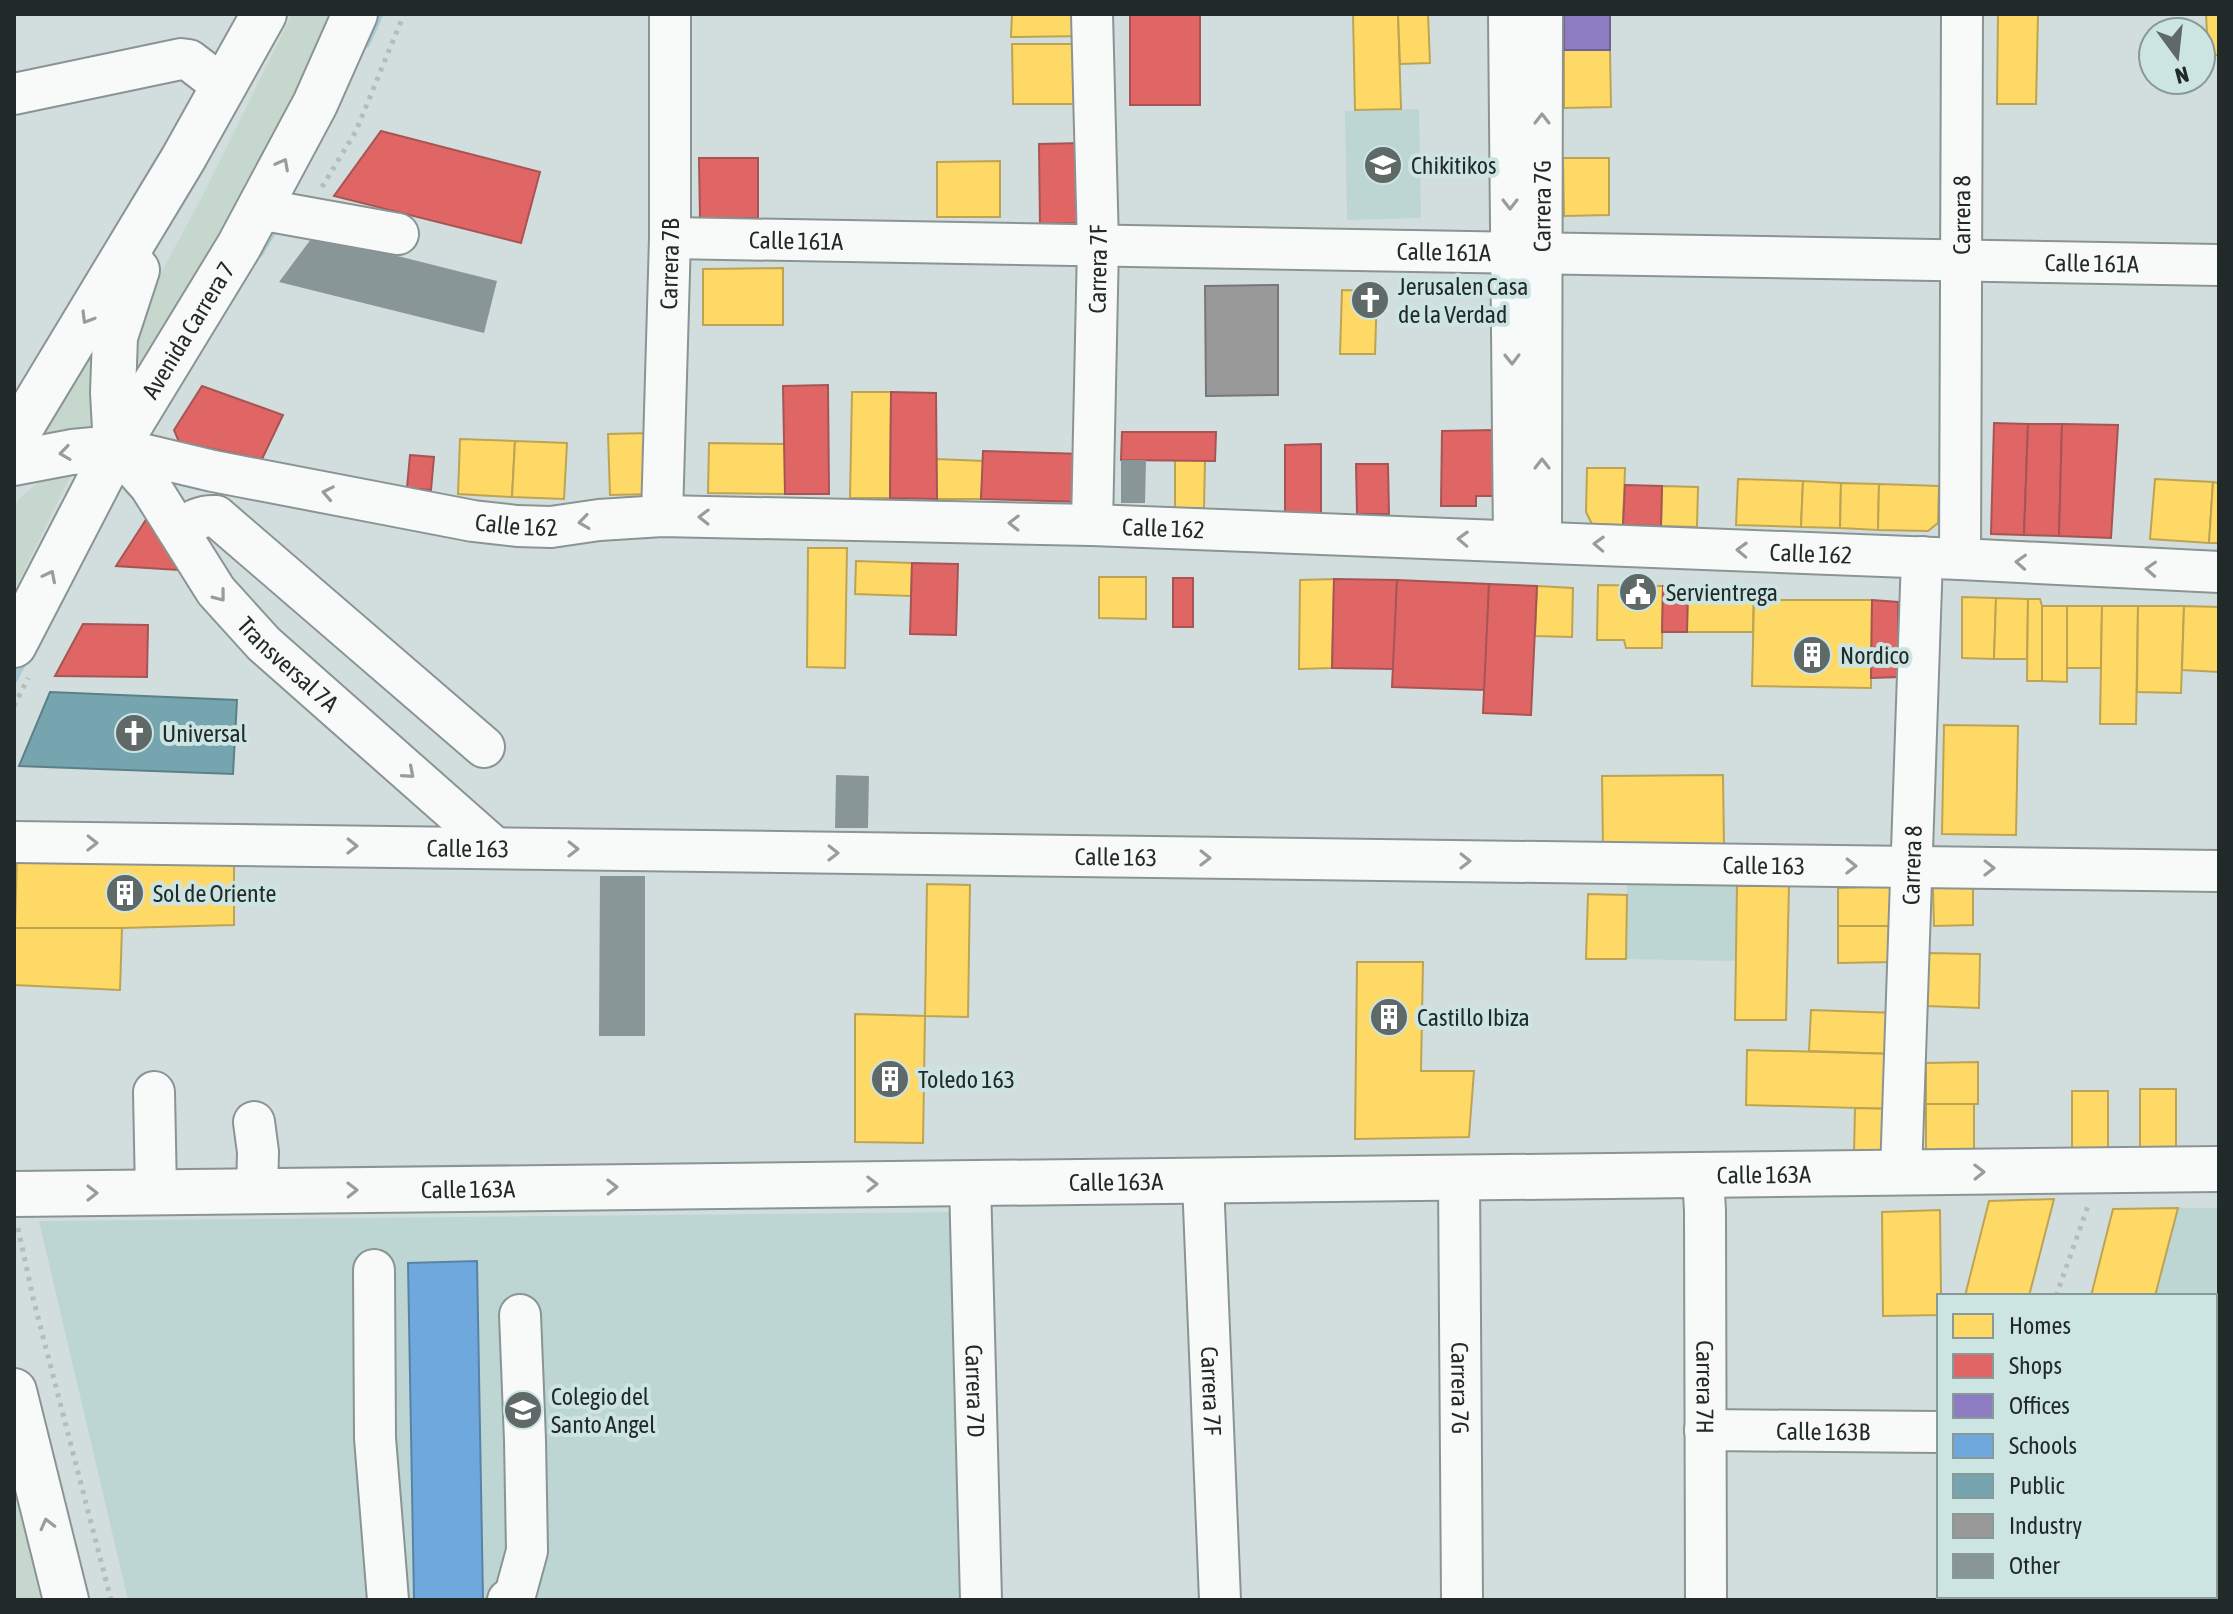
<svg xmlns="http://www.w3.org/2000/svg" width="2233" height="1614" font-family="'Asap Condensed',sans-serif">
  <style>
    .built { fill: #bdd5d3 }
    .green { fill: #c6d8ce }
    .homes { fill: #ffd966; stroke: #bca454; stroke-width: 2 }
    .shops { fill: #e06666; stroke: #a75454; stroke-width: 2 }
    .offices { fill: #8e7cc3; stroke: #6d6395; stroke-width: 2 }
    .schools { fill: #6fa8dc; stroke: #5882a6; stroke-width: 2 }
    .public { fill: #76a5af; stroke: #5c8087; stroke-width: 2 }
    .industry { fill: #999; stroke: #757877; stroke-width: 2 }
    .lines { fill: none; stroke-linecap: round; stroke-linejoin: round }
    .stream { stroke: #acc9d5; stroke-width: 9 }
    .building { fill: #899697 }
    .minor-casing { stroke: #8a9493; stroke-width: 44 }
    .major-casing { stroke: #8a9493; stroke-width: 48 }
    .path { stroke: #b7bbbb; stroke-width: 5; stroke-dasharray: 4 6; stroke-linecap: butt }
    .minor { stroke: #f8fafa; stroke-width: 40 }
    .major { stroke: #f8fafa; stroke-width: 44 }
    .oneway { stroke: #979c9c }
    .labels { text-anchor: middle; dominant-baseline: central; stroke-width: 8; stroke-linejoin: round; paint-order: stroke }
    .poi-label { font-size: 24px; fill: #212a29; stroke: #cce4e2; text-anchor: start }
    .street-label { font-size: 24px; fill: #212a29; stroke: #cce4e2 }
  </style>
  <rect width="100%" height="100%" fill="#d2dedd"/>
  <g class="built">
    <path d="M1419 109 1421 218 1347 220 1345 111Z"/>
    <path d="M1627 884 1737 886 1736 961 1626 959Z"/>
    <path d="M2178 1208H2219V1600H2077L2078 1596H2215V1296H2155Z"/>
    <path d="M961 1212 965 1600H128L39 1221Z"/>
  </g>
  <g class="green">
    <path d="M292 14H330L304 73 252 178 134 375 139 333 151 291 201 199Z"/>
    <path d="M100 345 94 436 41 434Z"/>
    <path d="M72 473 14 591V508L20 498 45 477Z"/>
    <path d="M14 1488 44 1600H14Z"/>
  </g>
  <g class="homes">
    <path d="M1012 14H1085L1086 36 1011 37Z"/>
    <path d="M1353 14H1398L1401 109 1355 110Z"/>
    <path d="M1398 14H1428L1430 63 1400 64Z"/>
    <path d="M1998 14H2038L2036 104H1997Z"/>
    <path d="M2206 14H2219V55H2208Z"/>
    <path d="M1012 44H1087V104H1013Z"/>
    <path d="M1564 50H1610L1611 107 1564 108Z"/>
    <path d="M1563 158H1609V215L1564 216Z"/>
    <path d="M1000 161V217H937V162Z"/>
    <path d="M783 268V325H703V269Z"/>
    <path d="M1342 290 1377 291 1375 354H1340Z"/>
    <path d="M852 392H891L890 498H850Z"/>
    <path d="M649 433 652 494 610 495 608 434Z"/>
    <path d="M460 439 515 441 512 497 458 494Z"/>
    <path d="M515 441 567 443 564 499 512 497Z"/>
    <path d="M709 443 785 444V494L708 493Z"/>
    <path d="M936 459 984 461 981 499H937Z"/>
    <path d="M1175 460H1205L1204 508H1175Z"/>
    <path d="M1587 468H1625L1623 525 1592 524 1586 512Z"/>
    <path d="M1738 479 1803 481 1801 527 1736 525Z"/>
    <path d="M2155 479 2213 482 2209 543 2150 539Z"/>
    <path d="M1803 481 1841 483 1840 528 1801 527Z"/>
    <path d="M2213 482 2219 483V543H2209Z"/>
    <path d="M1841 483 1879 484 1878 530 1840 528Z"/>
    <path d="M1879 484 1939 486 1938 523 1928 531 1878 530Z"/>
    <path d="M1662 486 1698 487 1697 527 1661 526Z"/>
    <path d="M808 548H847L845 668 807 667Z"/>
    <path d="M856 561 912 563 911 596 855 594Z"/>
    <path d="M1099 577H1146V619L1099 618Z"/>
    <path d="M1334 579 1332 668 1299 669 1300 580Z"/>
    <path d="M1598 585 1663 586 1662 648H1626L1624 640H1597Z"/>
    <path d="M1537 586 1573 588 1572 637 1535 636Z"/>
    <path d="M1688 586 1754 587 1753 632H1687Z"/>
    <path d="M1962 597 1996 598 1994 659 1962 658Z"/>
    <path d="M1996 598 2028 599 2027 659H1994Z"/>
    <path d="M2028 599H2040L2042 606V681H2027Z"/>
    <path d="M1754 600H1872L1871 688 1752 686Z"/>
    <path d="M2042 606H2067V682L2042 681Z"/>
    <path d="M2067 606H2102L2101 668H2067Z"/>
    <path d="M2102 606H2138L2136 724H2100Z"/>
    <path d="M2138 606H2184L2181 693 2137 692Z"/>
    <path d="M2184 606 2219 607V672L2182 670Z"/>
    <path d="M1944 725 2018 726 2016 835 1942 834Z"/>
    <path d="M1723 775 1724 847 1603 848 1602 776Z"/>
    <path d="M17 853 234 861V925L122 928H15Z"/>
    <path d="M927 884 970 885 968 1017 925 1016Z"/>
    <path d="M1737 886H1789L1786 1020H1735Z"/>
    <path d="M1892 886V926H1838V888Z"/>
    <path d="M1973 887V925L1934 926 1933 888Z"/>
    <path d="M1588 894 1627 895 1626 959H1586Z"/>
    <path d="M1838 926H1892V962L1838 963Z"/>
    <path d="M15 928H122L120 990 14 985Z"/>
    <path d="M1928 953 1980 954 1979 1008 1927 1006Z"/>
    <path d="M1357 962H1423L1421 1071H1474L1469 1137 1355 1139Z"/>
    <path d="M1811 1010 1896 1013 1895 1054 1809 1051Z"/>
    <path d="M855 1014 925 1016 923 1143 855 1142Z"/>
    <path d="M1747 1050 1895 1054 1893 1109 1746 1105Z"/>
    <path d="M1978 1062V1104H1926V1063Z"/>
    <rect x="2140" y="1089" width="36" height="59"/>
    <rect x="2072" y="1091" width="36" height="59"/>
    <rect x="1926" y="1104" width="48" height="49"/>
    <path d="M1855 1108 1893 1109 1892 1140 1880 1153H1854Z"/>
    <path d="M2054 1199 2029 1296H1965L1989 1201Z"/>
    <path d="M2178 1208 2155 1296H2091L2113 1209Z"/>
    <path d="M1940 1210 1941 1296H1939V1315L1883 1316 1882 1212Z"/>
  </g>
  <g class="shops">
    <rect x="1130" y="14" width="70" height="91"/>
    <path d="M381 131 540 172 521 243 334 196Z"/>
    <path d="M1081 143 1082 223 1040 224 1039 144Z"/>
    <path d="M699 158H758V218H700Z"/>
    <path d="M828 385 829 494H785L783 386Z"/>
    <path d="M202 386 283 415 262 459 179 442 174 430Z"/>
    <path d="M891 392 936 393 937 499 890 498Z"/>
    <path d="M1994 423 2028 424 2024 535 1991 534Z"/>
    <path d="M2028 424H2062L2059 536 2024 535Z"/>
    <path d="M2062 424 2118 425 2111 538 2059 536Z"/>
    <path d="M1494 430V496H1476V506H1441L1442 431Z"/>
    <path d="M1122 432H1216L1215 461 1121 460Z"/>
    <path d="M1321 444V513H1285V445Z"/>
    <path d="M983 451 1083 454 1081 502 981 499Z"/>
    <path d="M410 455 434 457 431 490 407 488Z"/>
    <path d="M1356 464H1388L1389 514H1357Z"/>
    <path d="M1625 485 1662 486 1661 526 1623 525Z"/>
    <path d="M149 515 178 570 116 566Z"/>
    <path d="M912 563 958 564 956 635 910 634Z"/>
    <rect x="1173" y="578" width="20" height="49"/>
    <path d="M1334 579 1397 580 1395 669 1332 668Z"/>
    <path d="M1397 580 1489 584 1485 690 1392 687Z"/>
    <path d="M1489 584 1537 586 1531 715 1483 713Z"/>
    <path d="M1663 586H1688L1687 632H1662Z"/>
    <path d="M1872 600 1898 602 1899 677 1871 678Z"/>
    <path d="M83 624 148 625 147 677 55 676Z"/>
  </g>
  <rect class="offices" x="1564" y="14" width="46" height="36"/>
  <path class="schools" d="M477 1261 483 1600H414L408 1263Z"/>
  <path class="public" d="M50 692 237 700 233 774 19 766Z"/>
  <path class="industry" d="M1278 285V395L1206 396 1205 286Z"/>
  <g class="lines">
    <g class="stream">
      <path d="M366 43 379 14"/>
      <path d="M259 253 278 221"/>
      <path d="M14 678 25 656"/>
    </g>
  </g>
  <g class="building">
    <path d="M314 235 497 281 484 333 279 282Z"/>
    <path d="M1121 460H1146L1145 503H1121Z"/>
    <path d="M836 775 869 776 868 828H835Z"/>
    <path d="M600 876H645V1036H599Z"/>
  </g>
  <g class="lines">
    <defs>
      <g id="minor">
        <path d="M1509 14 1514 541"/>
        <path d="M14 94 181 59 189 60 224 87"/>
        <path d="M259 209 398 234"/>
        <path id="s1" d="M670 238 2219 265"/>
        <path id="s2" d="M116 448 213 471 473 521 517 526 551 527 599 520 662 516 1092 525 1960 559 2219 572"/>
        <path id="s3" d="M116 448 150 486 216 591 264 644 495 848"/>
        <path id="s4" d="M662 516 670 238V14"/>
        <path id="s5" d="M1092 525 1098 245 1092 14"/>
        <path d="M178 530C191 522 200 515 216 516L484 747"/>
        <path id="s6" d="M1541 542 1542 14"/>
        <path id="s7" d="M1960 559 1962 14"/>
        <path id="s8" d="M14 842 2219 871"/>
        <path d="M154 1092 156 1192"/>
        <path d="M254 1122 258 1152 257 1191"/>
        <path id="s9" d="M1901 1173 1922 557"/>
        <path id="s10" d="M1703 1175 1705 1211 1706 1600"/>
        <path id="s11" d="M1459 1178 1462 1600"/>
        <path id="s12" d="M1203 1181 1220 1600"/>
        <path id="s13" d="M970 1183 981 1600"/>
        <path d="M374 1270 375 1438 388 1600"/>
        <path id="s14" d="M1705 1430 1939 1432"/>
        <path d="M508 1600 515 1595 527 1551 525 1440 520 1315"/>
      </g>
      <g id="major">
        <path d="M14 439 183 159 264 14"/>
        <path d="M116 448 113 392 115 337 137 270"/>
        <path d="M14 463 72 452 116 448"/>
        <path id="s15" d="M14 645 116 448 239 246 315 104 355 14"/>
        <path id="s16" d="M14 1194 2219 1169"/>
        <path d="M14 1391 66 1600"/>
      </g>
    </defs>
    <use href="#minor" class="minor-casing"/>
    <use href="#major" class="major-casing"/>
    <g class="path">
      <path d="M322 187 356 131 404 14"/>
      <path d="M14 706 28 678"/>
      <path d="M18 1228 33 1298 111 1600"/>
      <path d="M2056 1296 2088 1206"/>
      <path d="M1949 1600 1951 1596"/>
    </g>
    <use href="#minor" class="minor"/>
    <use href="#major" class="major"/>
  </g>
  <defs><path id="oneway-chevron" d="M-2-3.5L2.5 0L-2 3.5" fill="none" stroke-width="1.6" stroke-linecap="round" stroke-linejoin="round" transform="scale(2)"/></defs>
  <g class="oneway">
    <use href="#oneway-chevron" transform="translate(1542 119) rotate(-90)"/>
    <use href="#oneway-chevron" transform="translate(283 164) rotate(-62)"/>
    <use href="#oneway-chevron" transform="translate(1510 204) rotate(90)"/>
    <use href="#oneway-chevron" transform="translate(87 318) rotate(121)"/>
    <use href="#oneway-chevron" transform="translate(1512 359) rotate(89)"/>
    <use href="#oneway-chevron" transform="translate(65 453) rotate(172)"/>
    <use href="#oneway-chevron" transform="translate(1542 464) rotate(-90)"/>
    <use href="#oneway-chevron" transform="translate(328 493) rotate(-169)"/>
    <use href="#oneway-chevron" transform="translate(704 517) rotate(-179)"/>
    <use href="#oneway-chevron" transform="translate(584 522) rotate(172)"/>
    <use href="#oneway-chevron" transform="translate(1014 523) rotate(-179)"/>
    <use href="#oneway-chevron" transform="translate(1463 539) rotate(-178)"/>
    <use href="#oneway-chevron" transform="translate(1599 544) rotate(-178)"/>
    <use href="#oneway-chevron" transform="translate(1742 550) rotate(-178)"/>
    <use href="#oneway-chevron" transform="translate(2021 562) rotate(-177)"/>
    <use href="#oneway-chevron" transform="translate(2151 569) rotate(-177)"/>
    <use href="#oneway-chevron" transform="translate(50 576) rotate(-63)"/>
    <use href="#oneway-chevron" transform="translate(220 596) rotate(52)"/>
    <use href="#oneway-chevron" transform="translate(409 773) rotate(41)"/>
    <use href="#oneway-chevron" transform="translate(92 843) rotate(1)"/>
    <use href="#oneway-chevron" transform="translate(352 846) rotate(1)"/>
    <use href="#oneway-chevron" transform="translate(573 849) rotate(1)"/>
    <use href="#oneway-chevron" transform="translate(833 853) rotate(1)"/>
    <use href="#oneway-chevron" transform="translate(1205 858) rotate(1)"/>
    <use href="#oneway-chevron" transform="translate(1465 861) rotate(1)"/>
    <use href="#oneway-chevron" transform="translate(1851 866) rotate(1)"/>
    <use href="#oneway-chevron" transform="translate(1989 868) rotate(1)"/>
    <use href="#oneway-chevron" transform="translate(1979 1172) rotate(-1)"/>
    <use href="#oneway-chevron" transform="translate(872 1184) rotate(-1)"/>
    <use href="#oneway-chevron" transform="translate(612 1187) rotate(-1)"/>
    <use href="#oneway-chevron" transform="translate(352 1190) rotate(-1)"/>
    <use href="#oneway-chevron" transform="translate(92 1193)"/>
    <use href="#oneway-chevron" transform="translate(47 1524) rotate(-104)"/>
  </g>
  <defs>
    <symbol id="school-disc" viewBox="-11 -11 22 22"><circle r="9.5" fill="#5f6968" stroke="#cce4e2"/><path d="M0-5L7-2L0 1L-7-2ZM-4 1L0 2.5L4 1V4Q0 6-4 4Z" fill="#fff"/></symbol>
    <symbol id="church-disc" viewBox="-11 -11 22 22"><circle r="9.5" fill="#5f6968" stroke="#cce4e2"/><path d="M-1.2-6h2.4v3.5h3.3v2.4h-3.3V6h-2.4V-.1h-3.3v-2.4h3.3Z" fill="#fff"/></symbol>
    <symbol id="civic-disc" viewBox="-11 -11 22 22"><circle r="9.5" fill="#5f6968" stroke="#cce4e2"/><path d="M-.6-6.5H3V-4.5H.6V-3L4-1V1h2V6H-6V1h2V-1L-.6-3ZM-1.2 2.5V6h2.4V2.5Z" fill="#fff"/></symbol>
    <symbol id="building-disc" viewBox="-11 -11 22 22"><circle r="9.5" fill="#5f6968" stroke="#cce4e2"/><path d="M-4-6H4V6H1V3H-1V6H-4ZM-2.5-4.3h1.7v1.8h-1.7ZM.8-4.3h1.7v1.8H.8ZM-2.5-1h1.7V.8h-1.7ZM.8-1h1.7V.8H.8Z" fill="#fff"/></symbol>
  </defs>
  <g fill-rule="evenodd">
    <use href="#school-disc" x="1361" y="143" width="44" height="44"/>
    <use href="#church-disc" x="1348" y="278" width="44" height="44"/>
    <use href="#civic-disc" x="1616" y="570" width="44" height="44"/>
    <use href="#building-disc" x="1790" y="633" width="44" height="44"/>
    <use href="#church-disc" x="112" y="711" width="44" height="44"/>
    <use href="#building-disc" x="103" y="871" width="44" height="44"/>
    <use href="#building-disc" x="1367" y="995" width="44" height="44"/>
    <use href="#building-disc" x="868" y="1057" width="44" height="44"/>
    <use href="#school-disc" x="501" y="1388" width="44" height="44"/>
  </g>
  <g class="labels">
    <g class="poi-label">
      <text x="1411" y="165">Chikitikos</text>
      <text x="1398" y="286">Jerusalen Casa<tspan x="1398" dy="28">de la Verdad</tspan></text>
      <text x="1666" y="592">Servientrega</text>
      <text x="1840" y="655">Nordico</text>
      <text x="162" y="733">Universal</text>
      <text x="153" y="893">Sol de Oriente</text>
      <text x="1417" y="1017">Castillo Ibiza</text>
      <text x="918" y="1079">Toledo 163</text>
      <text x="551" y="1396">Colegio del<tspan x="551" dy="28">Santo Angel</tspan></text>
    </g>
    <g class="street-label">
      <text stroke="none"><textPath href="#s6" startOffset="336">Carrera 7G</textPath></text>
      <text stroke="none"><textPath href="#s7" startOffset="344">Carrera 8</textPath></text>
      <text stroke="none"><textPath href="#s1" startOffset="126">Calle 161A</textPath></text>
      <text stroke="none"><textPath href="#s1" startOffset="774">Calle 161A</textPath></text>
      <text stroke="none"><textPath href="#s1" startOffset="1422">Calle 161A</textPath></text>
      <text stroke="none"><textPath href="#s4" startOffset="252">Carrera 7B</textPath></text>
      <text stroke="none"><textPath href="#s5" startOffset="256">Carrera 7F</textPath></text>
      <text stroke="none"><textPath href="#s15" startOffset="360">Avenida Carrera 7</textPath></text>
      <text stroke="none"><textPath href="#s2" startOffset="408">Calle 162</textPath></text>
      <text stroke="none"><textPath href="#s2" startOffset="1056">Calle 162</textPath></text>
      <text stroke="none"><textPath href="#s2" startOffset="1704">Calle 162</textPath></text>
      <text stroke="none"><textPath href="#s3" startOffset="278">Transversal 7A</textPath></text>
      <text stroke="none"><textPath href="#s8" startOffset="454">Calle 163</textPath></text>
      <text stroke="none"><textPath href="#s8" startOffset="1102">Calle 163</textPath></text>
      <text stroke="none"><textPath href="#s8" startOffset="1750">Calle 163</textPath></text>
      <text stroke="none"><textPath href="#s9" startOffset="308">Carrera 8</textPath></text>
      <text stroke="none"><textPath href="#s16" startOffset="1750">Calle 163A</textPath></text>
      <text stroke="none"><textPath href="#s16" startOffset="1102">Calle 163A</textPath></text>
      <text stroke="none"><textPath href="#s16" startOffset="454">Calle 163A</textPath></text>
      <text stroke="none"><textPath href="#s10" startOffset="212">Carrera 7H</textPath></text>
      <text stroke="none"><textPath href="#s11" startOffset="210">Carrera 7G</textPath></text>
      <text stroke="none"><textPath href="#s12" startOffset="210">Carrera 7F</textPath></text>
      <text stroke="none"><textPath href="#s13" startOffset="208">Carrera 7D</textPath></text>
      <text stroke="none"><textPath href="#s14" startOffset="118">Calle 163B</textPath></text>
    </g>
  </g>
  <rect width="2233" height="1614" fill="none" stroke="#212a29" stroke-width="32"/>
  <rect x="1937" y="1294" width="280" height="304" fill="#cce4e2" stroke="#889a98" stroke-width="2"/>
  <rect x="1953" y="1314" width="40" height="24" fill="#ffd966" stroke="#889a98" stroke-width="2"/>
  <text x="2009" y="1334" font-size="24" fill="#212a29">Homes</text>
  <rect x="1953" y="1354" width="40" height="24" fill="#e06666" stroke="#889a98" stroke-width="2"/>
  <text x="2009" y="1374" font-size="24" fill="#212a29">Shops</text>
  <rect x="1953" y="1394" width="40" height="24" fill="#8e7cc3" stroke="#889a98" stroke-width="2"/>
  <text x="2009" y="1414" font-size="24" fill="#212a29">Offices</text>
  <rect x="1953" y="1434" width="40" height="24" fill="#6fa8dc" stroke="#889a98" stroke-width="2"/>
  <text x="2009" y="1454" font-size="24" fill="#212a29">Schools</text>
  <rect x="1953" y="1474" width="40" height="24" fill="#76a5af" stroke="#889a98" stroke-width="2"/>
  <text x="2009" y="1494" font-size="24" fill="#212a29">Public</text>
  <rect x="1953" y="1514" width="40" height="24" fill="#999999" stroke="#889a98" stroke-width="2"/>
  <text x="2009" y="1534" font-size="24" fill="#212a29">Industry</text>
  <rect x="1953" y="1554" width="40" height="24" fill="#899697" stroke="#889a98" stroke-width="2"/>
  <text x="2009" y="1574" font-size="24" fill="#212a29">Other</text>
  <g transform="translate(2177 56) rotate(165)"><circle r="38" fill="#cce4e2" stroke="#889a98" stroke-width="2"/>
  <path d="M0-6L14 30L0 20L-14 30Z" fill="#5f6968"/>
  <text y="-12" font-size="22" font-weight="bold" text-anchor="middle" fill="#212a29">N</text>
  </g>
</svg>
